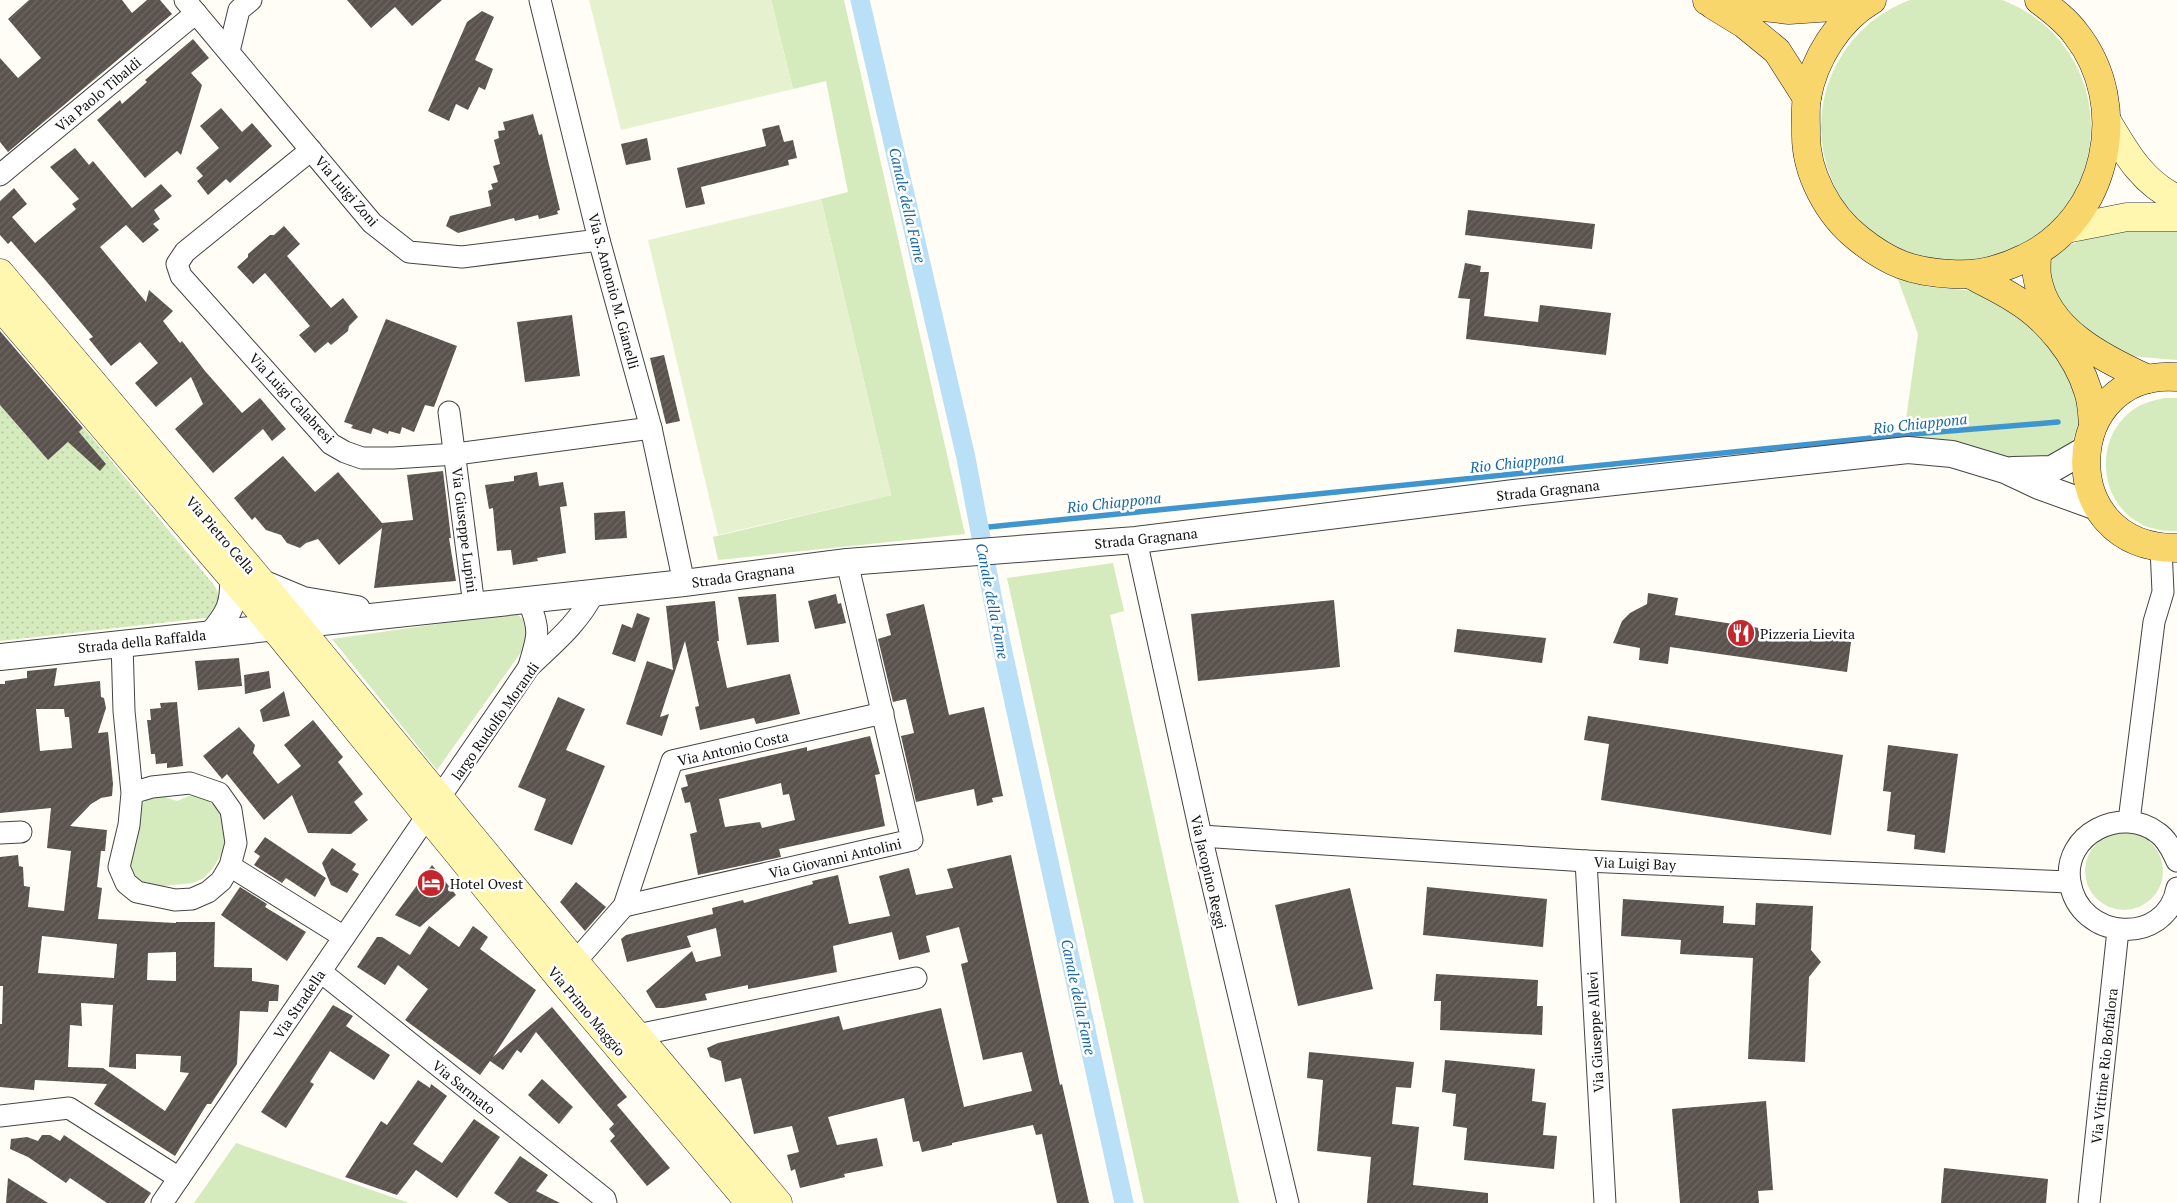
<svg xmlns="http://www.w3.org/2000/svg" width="2177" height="1203" font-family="'PT Serif',serif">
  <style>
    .grass { fill: #d5ebbd }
    .park { fill: url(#park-dots) }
    .pitch { fill: #e6f2cf }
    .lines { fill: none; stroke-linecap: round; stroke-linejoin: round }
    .stream { stroke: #3f96cf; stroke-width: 5.5 }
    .canal { stroke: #b9e0f7; stroke-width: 19 }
    .building { fill: url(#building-hatch); fill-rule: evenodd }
    .minor-casing { stroke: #444; stroke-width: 23 }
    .tertiary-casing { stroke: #444; stroke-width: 28 }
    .secondary-casing { stroke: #333; stroke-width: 29 }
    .primary-casing { stroke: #222; stroke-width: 29 }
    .minor { stroke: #fff; stroke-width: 21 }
    .tertiary { stroke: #fff; stroke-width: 26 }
    .secondary { stroke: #fff6b0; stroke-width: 28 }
    .primary { stroke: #f9d66b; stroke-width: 28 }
    .labels { text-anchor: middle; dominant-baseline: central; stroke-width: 5; stroke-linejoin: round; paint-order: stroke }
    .street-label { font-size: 14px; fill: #111; stroke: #fff }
    .poi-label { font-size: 14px; fill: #111; stroke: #fff; text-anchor: start }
    .water-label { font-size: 15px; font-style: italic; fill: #1768a6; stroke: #fff }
  </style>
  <defs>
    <pattern id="park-dots" width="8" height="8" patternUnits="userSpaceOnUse" patternTransform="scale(1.25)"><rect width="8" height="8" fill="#d5ebbd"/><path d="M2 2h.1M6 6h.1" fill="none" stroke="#b6c8a1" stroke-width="1.8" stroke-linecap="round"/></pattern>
    <pattern id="building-hatch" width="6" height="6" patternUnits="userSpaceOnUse" patternTransform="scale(1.25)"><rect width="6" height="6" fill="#5a524d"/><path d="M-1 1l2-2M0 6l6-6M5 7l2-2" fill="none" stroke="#6d6662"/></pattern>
  </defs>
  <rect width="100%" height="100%" fill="#fffdf5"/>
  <g class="grass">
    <circle cx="1956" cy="127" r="135"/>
    <path d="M771 0H844L965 534 718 560 713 537 891 495 821 199 848 192 826 81 793 89Z"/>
    <path d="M2177 229V360L2117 355 2074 322 2048 283V266L2061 248 2111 230Z"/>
    <path d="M1897 277 1930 287 1986 292 2034 326 2078 387 2079 422 2070 449 2040 464 1903 440 1918 334Z"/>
    <path d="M2164 398H2177V531C2165 531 2154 530 2143 525 2100 505 2093 443 2129 413 2139 404 2151 401 2164 398Z"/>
    <path d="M1113 563 1124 611 1110 615 1239 1203H1144L1007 578Z"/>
    <path d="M516 613 528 624 529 641 437 770 332 639Z"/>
    <path d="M159 795 177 801 191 795 204 797 219 810 225 821 226 846 213 868 204 878 193 883 153 887 139 881 129 865 141 805 149 798Z"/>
    <circle cx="2124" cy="871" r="39"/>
    <path d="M236 1143 409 1203H194Z"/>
  </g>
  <path class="park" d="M0 405 48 460 84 428 214 585C222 598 220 603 214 617L0 641Z"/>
  <g class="pitch">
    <path d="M589 0H771L793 89 621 130Z"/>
    <path d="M821 199 891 495 718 535 648 240Z"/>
  </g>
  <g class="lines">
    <path class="stream" d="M979 528 1901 435 2058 422"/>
    <path class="canal" d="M860 0 966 458 1001 643 1124 1203"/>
  </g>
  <g class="building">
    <path d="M29 0H122L132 13 147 0H160L172 14 8 152 0 142V58L18 78 41 58 8 19Z"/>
    <path d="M347 0H442L412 26 395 7 371 28Z"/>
    <path d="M482 11 494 17 475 60 493 69 485 90 479 87 468 110 456 104 449 121 428 111 467 22Z"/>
    <path d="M193 39 209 58 191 73 202 85 181 155 177 151 145 178 97 120 120 100 122 104 147 82 145 80Z"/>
    <path d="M221 108 242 132 252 123 272 146 230 183 226 179 208 195 197 181 203 176 196 168 219 148 200 126Z"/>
    <path d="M533 114 539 135 542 134 549 165 560 210 557 211 558 214 539 219 538 215 515 221 514 218 458 233 446 226 450 216 491 206 488 191 493 189 491 184 498 182 493 166 500 164 494 140 499 138 498 131 505 130 503 122Z"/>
    <path d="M779 125 784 142 793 140 797 158 788 160 789 165 701 187 705 204 686 208 677 168 766 146 762 129Z"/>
    <path d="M647 138 651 160 626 165 621 144Z"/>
    <path d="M75 148 89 165 93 161 132 208 161 184 172 196 154 210 160 219 153 224 159 230 143 243 126 225 100 247 146 302 149 290 173 311 163 321 180 343 182 341 205 371 242 413 260 398 286 429 272 441 263 429 213 473 175 429 203 404 191 377 156 407 135 383 158 363 140 342 111 366 89 339 93 337 46 281 11 241 8 244 0 235V201L14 188 27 204 12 217 35 243 76 209 72 204 79 199 50 167Z"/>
    <path d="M1468 210 1595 224 1592 249 1465 235Z"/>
    <path d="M284 226 300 244 287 256 331 308 343 298 358 317 349 326 348 331 331 345 328 342 315 353 299 335 310 326 265 273 253 284 237 267 248 257V254L270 235H274Z"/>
    <path d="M1465 263 1481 266 1480 272H1489L1484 316 1538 322 1540 305 1611 313 1606 355 1466 339 1470 299 1458 298Z"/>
    <path d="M572 315 580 376 525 382 517 322Z"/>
    <path d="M386 319 457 346 434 407 425 405 414 432 402 427 400 434 389 431 388 434 373 428 371 434 351 428 353 425 344 422Z"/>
    <path d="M0 331 83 428 79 432 106 464 100 471 68 442 48 460 0 405Z"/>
    <path d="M664 355 680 421 666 424 650 358Z"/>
    <path d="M283 456 315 492 338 472 382 523 413 520 407 475 443 471 451 538H449L456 581 374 588 382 528 339 565 318 539 306 543 300 548 287 543 281 535 266 530 255 517 252 520 234 498Z"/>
    <path d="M537 472 539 486 563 482 567 506 560 507 566 553 537 558 538 561 513 565 511 550 497 551 493 508 489 509 485 485 514 481V476Z"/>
    <path d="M625 511 627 538 595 540 594 513Z"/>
    <path d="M1648 593 1678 598 1675 615 1772 630 1771 632 1851 642 1847 672 1670 647 1668 664 1639 660 1640 648 1613 643 1622 621 1630 613 1647 604Z"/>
    <path d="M776 594 779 642 747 645 738 597Z"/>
    <path d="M836 594 838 604 841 603 846 623 815 629 808 601Z"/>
    <path d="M1334 600 1340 667 1198 681 1191 614Z"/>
    <path d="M715 601 719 641H717L727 688 790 674 800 714 756 724 754 718 700 730 695 707 699 706 685 641 660 717 669 714 662 736 626 724 647 661 673 670 666 606Z"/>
    <path d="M924 604 949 715 984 707 1003 796 992 798 993 802 977 806 974 789 916 802 901 736 914 733 906 699 893 702 878 639 891 635 886 614Z"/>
    <path d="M637 613 650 618 635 662 612 654 622 624 632 628Z"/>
    <path d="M1457 629 1546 638 1542 663 1454 652Z"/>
    <path d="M239 658 242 686 198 690 195 661Z"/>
    <path d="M57 668 54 686 100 681 101 697 104 698 106 708 98 733 108 732 113 784 112 796 101 798 91 804 70 826 107 830 105 851H101L97 887 102 888 98 919 176 923V922H215L214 967 252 968V981L279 985 278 1001H269L268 1012 240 1011 237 1064 211 1104H207L175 1156 94 1104 107 1084 35 1080 34 1090 0 1087V1024H2L3 986H0V857L18 855 19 866 23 867 24 886 30 887 28 907 64 911 71 851 47 848 51 808 0 813V684H5V681L27 678V671ZM36 709H64L65 717H69L72 748 40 751ZM42 936 117 944 114 978 38 973ZM176 952V981L147 980 148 953ZM81 1003 113 1005 109 1067 136 1069V1054L181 1056 180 1072 189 1073 165 1111 103 1068 68 1067 70 1025 82 1026Z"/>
    <path d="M269 671 271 688 245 694 244 675Z"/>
    <path d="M284 691 290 716 263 722 260 710Z"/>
    <path d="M558 697 585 709 566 750 605 766 572 845 534 830 546 799 518 787Z"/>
    <path d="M177 702 183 766 167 768V763L156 764 155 754H151L147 720H151L150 709 161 708 160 703Z"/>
    <path d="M1588 716 1843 755 1831 835 1601 800 1609 744 1584 740Z"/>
    <path d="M313 720 343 757 338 762 363 794 354 802 368 820 351 834 308 833 292 795 264 820 227 774 222 779 203 756 239 727 255 745 253 753 278 784 301 766 284 745Z"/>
    <path d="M870 736 880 774 875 775 885 826 779 849 781 857 698 875 690 834 697 832 690 802 685 803 681 788 688 786 685 775 807 747V751ZM781 783 783 795 789 794 795 820 762 828 760 822 725 827 719 799Z"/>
    <path d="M1888 745 1958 754 1945 853 1914 849 1915 835 1887 831 1891 792 1883 791Z"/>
    <path d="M265 837 326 878 315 897 286 878 282 883 254 865 260 856 254 852Z"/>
    <path d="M332 848 356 864 352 870 359 874 347 893 331 885 322 863Z"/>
    <path d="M1011 855 1060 1085 1062 1084 1089 1203H1057L1042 1134 1036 1135 1033 1125 952 1143V1145L922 1152 919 1141 913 1142 904 1098 828 1117 837 1145 877 1138 883 1166 844 1174 845 1177 800 1188 795 1169 791 1171 787 1155 799 1152 792 1126 754 1134 741 1078 725 1082 721 1061 710 1057 707 1048 718 1043 839 1016 843 1030 941 1008 964 1107 1032 1091 1022 1052 983 1060 961 964 968 962 959 927 926 936 930 952 899 960 892 932 833 946 837 972 748 989V985L705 994 707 1000 664 1008H656L646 991 692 951 696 962 721 956 716 928 687 936 691 947 627 962 621 939 626 935 713 914 712 908 743 900 744 903 813 884 812 881 838 875 849 924 890 916 879 876 909 868 916 895 953 888 947 869Z"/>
    <path d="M432 865 456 895 420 927 395 915Z"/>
    <path d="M576 882 606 907 585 931 560 902Z"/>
    <path d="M240 887 267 904 265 907 306 932 287 961 221 915Z"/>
    <path d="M1427 887 1547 899 1543 947 1423 935Z"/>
    <path d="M1350 888 1373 989 1298 1006 1275 905Z"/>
    <path d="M1623 899 1724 906 1723 923 1755 925 1756 903 1813 906 1811 950 1821 962 1809 977 1805 1062 1748 1059 1753 958 1680 954 1681 940 1621 936Z"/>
    <path d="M429 926 459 947 473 926 488 937 480 949 536 990 493 1057 552 1007 627 1097 617 1105 670 1168 647 1186 610 1141 615 1136 609 1129 614 1124 536 1032 521 1053 517 1050 503 1070 490 1061 480 1075 405 1020 428 989 398 965 385 985 357 967 377 937H382L410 955Z"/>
    <path d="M1436 974 1538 980 1537 1006H1543L1542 1035 1440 1030 1441 1001H1434Z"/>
    <path d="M333 1005 353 1016 346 1026 390 1055 374 1080 330 1051 310 1082 314 1084 286 1128 261 1112Z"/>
    <path d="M1309 1052 1414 1062 1411 1088 1396 1087 1392 1124 1419 1127 1413 1185 1488 1193V1203H1367L1371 1157 1317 1151 1323 1080 1307 1078Z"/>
    <path d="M1445 1060 1535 1069 1532 1101 1546 1103 1543 1135 1557 1136 1554 1169 1464 1160 1467 1128 1453 1126 1456 1094 1442 1092Z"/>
    <path d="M542 1079 573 1107 559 1124 528 1095Z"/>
    <path d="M418 1080 430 1088 431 1084 447 1096 413 1144 442 1163 474 1119 500 1137 457 1198 416 1170 397 1195 345 1177 381 1121 387 1125Z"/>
    <path d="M1766 1101 1773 1190 1758 1191 1759 1203H1680L1672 1109Z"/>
    <path d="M42 1135H50L60 1141 64 1135 151 1193 144 1203H107L70 1178 66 1183 28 1157 10 1149 11 1139 27 1137 38 1141Z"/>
    <path d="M520 1156 548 1175 536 1191 560 1203H509L494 1193Z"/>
    <path d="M1944 1168 2048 1179 2046 1203H1941Z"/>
    <path d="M8 1178 48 1203H6Z"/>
  </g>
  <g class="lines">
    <defs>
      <g id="minor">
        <path d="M185 0 372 223 409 252 462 257 599 240"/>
        <path d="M540 0 599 240 651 428 684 583"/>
        <path d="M229 51 239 10 251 0"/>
        <path d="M311 150 185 252 177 264 181 276 331 444 345 452 362 458H393L456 454 651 428"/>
        <path d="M0 175 196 13"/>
        <path d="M449 412 474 606"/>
        <path d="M1136 540 1201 836 1288 1203"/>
        <path d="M528 600C541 630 538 637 529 666"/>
        <path d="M122 643 124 711 132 793 129 825 119 867 126 883 137 892 175 900 192 899 208 892 221 881 230 866 236 843 231 810 219 793 190 783 152 787 132 793"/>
        <path d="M2129 821 2154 622 2163 592 2161 548"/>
        <path d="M0 833 21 832"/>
        <path d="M1201 836 1586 861 2069 882"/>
        <path d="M1586 861 1605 1203"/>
        <path d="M2177 861C2172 851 2168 840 2158 833 2122 805 2062 834 2070 882 2079 941 2166 947 2177 888"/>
        <path d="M230 866 344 937"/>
        <path d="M624 906 912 840 847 562"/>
        <path d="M575 962 624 906 672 761 883 713"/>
        <path d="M321 972 605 1199 606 1203"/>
        <path d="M637 1035 916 978"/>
        <path d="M0 1116 69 1108 179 1178"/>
        <path d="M162 1203 529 667C553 644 580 622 594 592"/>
        <path d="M2089 1203 2118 930"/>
      </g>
      <g id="tertiary">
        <path d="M2013 470 2052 469 2085 450"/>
        <path d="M262 583 303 600 357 609"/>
        <path d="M212 634C229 614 234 604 233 579"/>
        <path d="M0 657 684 583 847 562 1136 540 1514 493 1908 450 1952 454 2005 470 2039 486 2097 507"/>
      </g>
      <g id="secondary">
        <path d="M2107 121C2126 153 2142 182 2177 199"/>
        <path d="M2066 229 2127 217H2177"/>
        <path d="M0 273 262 583 575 962 778 1203"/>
        <path d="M0 306 253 602 560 978 750 1203"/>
      </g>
      <g id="primary">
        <path d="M1872 0C1838 20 1814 59 1807 97 1805 108 1806 121 1806 132 1805 172 1828 215 1859 239 1889 263 1912 272 1951 274 1977 276 2001 270 2025 258 2108 219 2132 105 2076 34 2066 20 2052 10 2039 0"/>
        <path d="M1707 1 1789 10 1863 5"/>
        <path d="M1713 5 1744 24 1777 51 1807 98"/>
        <path d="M2037 253C2037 260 2036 268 2037 276 2045 330 2104 359 2148 379"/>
        <path d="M1971 275C1986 283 2001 290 2015 299 2047 318 2077 355 2088 391 2092 402 2092 414 2093 425"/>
        <path d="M2177 377C2061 368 2051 549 2177 548"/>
      </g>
    </defs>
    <use href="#minor" class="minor-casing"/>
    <use href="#tertiary" class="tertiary-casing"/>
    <use href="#secondary" class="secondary-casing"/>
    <use href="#primary" class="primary-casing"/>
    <use href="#minor" class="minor"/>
    <use href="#tertiary" class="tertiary"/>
    <use href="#secondary" class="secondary"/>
    <use href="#primary" class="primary"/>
  </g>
  <defs>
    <symbol id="restaurant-disc" viewBox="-11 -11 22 22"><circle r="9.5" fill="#c4262e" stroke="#fff"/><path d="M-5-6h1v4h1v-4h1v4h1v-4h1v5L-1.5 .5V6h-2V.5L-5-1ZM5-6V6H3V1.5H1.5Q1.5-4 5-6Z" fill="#fff"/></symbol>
    <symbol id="hotel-disc" viewBox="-11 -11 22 22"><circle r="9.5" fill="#c4262e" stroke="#fff"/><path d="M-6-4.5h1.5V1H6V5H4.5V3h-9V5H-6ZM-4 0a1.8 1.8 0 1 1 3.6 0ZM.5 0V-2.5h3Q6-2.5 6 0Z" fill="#fff"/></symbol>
  </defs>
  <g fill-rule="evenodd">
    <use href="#restaurant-disc" x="1725" y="617" width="32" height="32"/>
    <use href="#hotel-disc" x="415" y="867" width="32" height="32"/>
  </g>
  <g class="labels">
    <g class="street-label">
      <text transform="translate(98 94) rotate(-40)">Via Paolo Tibaldi</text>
      <text transform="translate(347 191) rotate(49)">Via Luigi Zoni</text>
      <text transform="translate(614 291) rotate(75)">Via S. Antonio M. Gianelli</text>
      <text transform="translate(292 398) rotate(47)">Via Luigi Calabresi</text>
      <text transform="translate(1548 490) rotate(-6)">Strada Gragnana</text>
      <text transform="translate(465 530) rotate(83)">Via Giuseppe Lupini</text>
      <text transform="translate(221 535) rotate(49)">Via Pietro Cella</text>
      <text transform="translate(1146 538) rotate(-6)">Strada Gragnana</text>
      <text transform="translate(743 575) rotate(-8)">Strada Gragnana</text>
      <text transform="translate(142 641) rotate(-6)">Strada della Raffalda</text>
      <text transform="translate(495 721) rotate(-55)">largo Rudolfo Morandi</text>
      <text transform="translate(733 748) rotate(-13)">Via Antonio Costa</text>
      <text transform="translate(835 858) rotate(-13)">Via Giovanni Antolini</text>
      <text transform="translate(1635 863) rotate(2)">Via Luigi Bay</text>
      <text transform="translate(1209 872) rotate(77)">Via Jacopino Reggi</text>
      <text transform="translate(299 1004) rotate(-56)">Via Stradella</text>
      <text transform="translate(587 1011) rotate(50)">Via Primo Maggio</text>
      <text transform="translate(1595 1032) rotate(-93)">Via Giuseppe Allevi</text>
      <text transform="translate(2104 1066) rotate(-84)">Via Vittime Rio Boffalora</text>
      <text transform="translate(464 1087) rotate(39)">Via Sarmato</text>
    </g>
    <g class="poi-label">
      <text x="1760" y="633">Pizzeria Lievita</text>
      <text x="450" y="883">Hotel Ovest</text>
    </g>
    <g class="water-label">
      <text transform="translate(908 205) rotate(77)">Canale della Fame</text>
      <text transform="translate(1920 423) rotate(-6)">Rio Chiappona</text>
      <text transform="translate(1517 462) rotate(-6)">Rio Chiappona</text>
      <text transform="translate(1114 502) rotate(-6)">Rio Chiappona</text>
      <text transform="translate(993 601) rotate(79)">Canale della Fame</text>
      <text transform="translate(1079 997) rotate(78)">Canale della Fame</text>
    </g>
  </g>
</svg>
